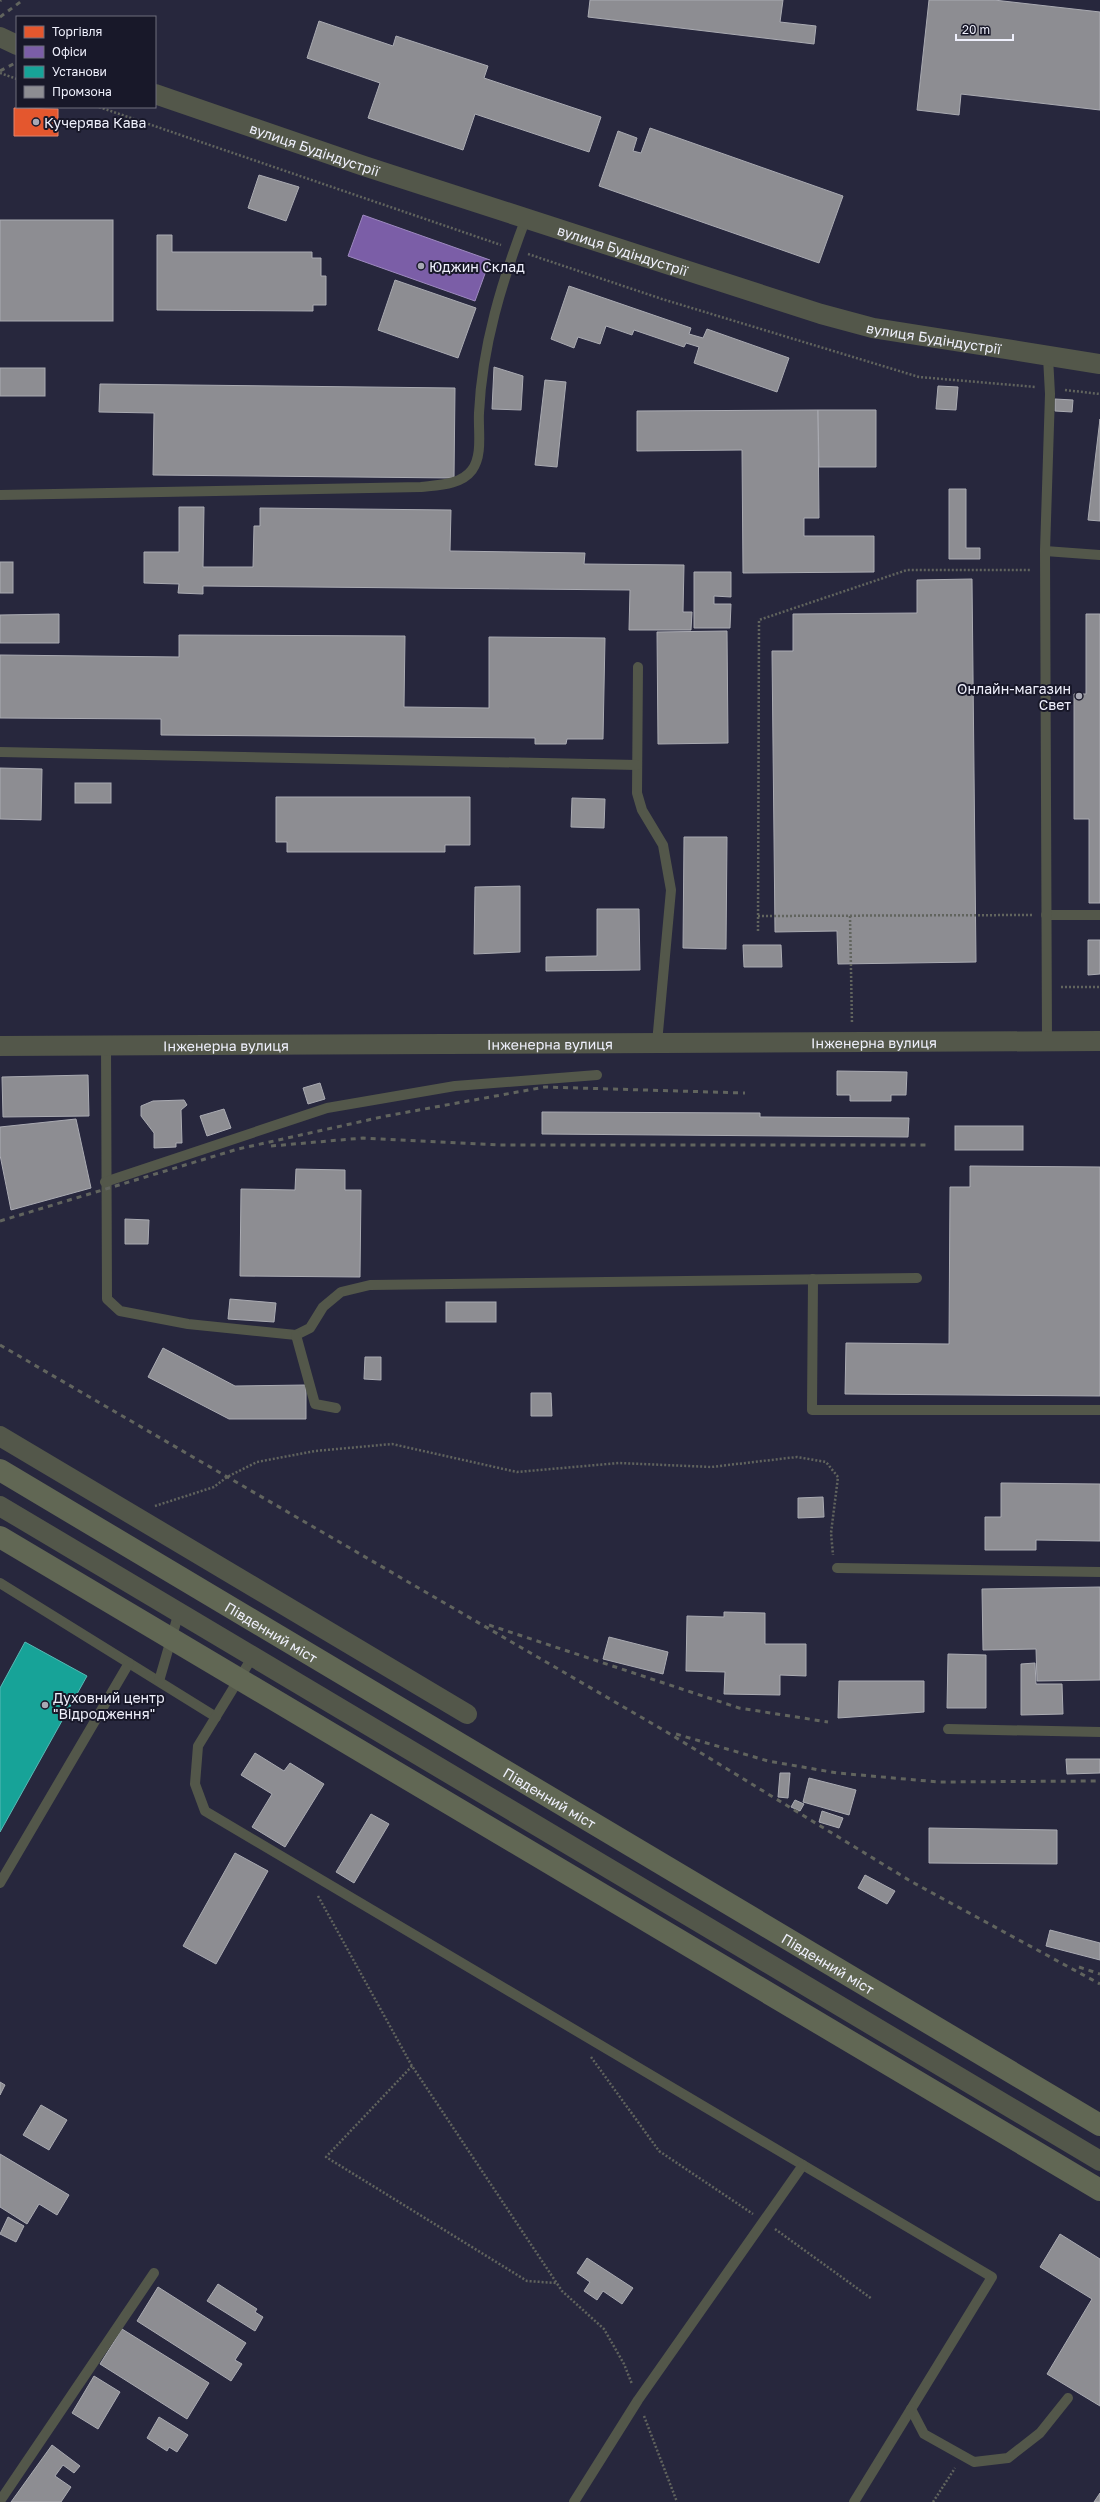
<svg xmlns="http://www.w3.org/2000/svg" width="1100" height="2502" font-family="'Golos Text',sans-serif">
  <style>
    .built { fill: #27273d; fill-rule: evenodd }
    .shops { fill: #e4572e; stroke: #e7856c }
    .offices { fill: #7b5ea7; stroke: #9e8ac0 }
    .public { fill: #17a398; stroke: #58bab6 }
    .industry { fill: #8d8d92; stroke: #aaabb2 }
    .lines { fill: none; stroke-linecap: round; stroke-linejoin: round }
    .path { stroke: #61645e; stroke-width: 2.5; stroke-dasharray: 2 2; stroke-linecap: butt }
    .lane { stroke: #53574a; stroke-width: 10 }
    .street { stroke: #53574a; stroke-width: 20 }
    .rail { stroke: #61645e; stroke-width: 3; stroke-dasharray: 5 5; stroke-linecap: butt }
    .highway-bridge { stroke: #616754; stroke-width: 22 }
    .poi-dot { fill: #a8a9b4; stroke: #181829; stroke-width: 1.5 }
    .labels { text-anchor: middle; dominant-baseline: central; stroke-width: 4; stroke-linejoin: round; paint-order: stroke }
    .poi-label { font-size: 14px; fill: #eff0fc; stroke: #181829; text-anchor: start }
    .street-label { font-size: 14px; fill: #eff0fc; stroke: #181829 }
  </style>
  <rect width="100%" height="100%" fill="#25252f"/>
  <path class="built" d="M0 0H1100V2502H0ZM17 17H155V107H17Z"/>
  <path class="shops" d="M14 108 58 109V136H14Z"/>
  <path class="offices" d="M363 215 490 260 475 301 348 256Z"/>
  <path class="public" d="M25 1642 87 1676 0 1832V1688Z"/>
  <g class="industry">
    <path d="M590 0H783L780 22 816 26 814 44 588 17Z"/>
    <path d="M929 0H994L1100 12V110L961 94 959 115 917 110Z"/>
    <path d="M319 21 393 46 396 36 488 66 484 78 601 117 589 152 475 114 463 150 368 118 380 83 307 58Z"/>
    <path d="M650 128 843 196 819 263 599 186 618 131 637 138 633 151 641 153Z"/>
    <path d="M259 175 299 187 286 221 248 208Z"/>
    <rect x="0" y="220" width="113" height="101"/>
    <path d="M157 235H172V252H312V258H321V276H326V305H313V311L157 310Z"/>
    <path d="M395 280 476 308 458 358 378 330Z"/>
    <path d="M569 286 691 328 689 334 703 338 707 329 789 358 777 392 694 363 699 347 686 343 684 347 634 330 632 335 606 326 600 344 578 337 574 348 551 339Z"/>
    <path d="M494 367 523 376 521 410 492 409Z"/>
    <rect x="0" y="368" width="45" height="28"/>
    <path d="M545 380 566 382 557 467 535 465Z"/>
    <path d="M100 384 455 388 454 478 153 475 154 413 99 412Z"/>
    <path d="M938 386 958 387 956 410 936 409Z"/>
    <path d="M1055 399 1073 400 1072 412 1055 411Z"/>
    <path d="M818 410 819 518H804V536H874V572L743 573 742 450 637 451V411Z"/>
    <path d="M818 410H876V467H819Z"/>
    <path d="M1100 419V521L1088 520Z"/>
    <path d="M949 489H966V548H980V559H949Z"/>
    <path d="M179 507H204L203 567H253L254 526H260V508L451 510 450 551 585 553 584 564 684 565 683 612H692L691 630H629L630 590 203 586V594L178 593 179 584 144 583V552H179Z"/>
    <rect x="0" y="562" width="13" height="31"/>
    <path d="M694 572H731V597L714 596V604H731L730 628H694Z"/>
    <path d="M972 579 976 962 838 964 837 931 775 932 772 651H793V614L917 613V580Z"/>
    <path d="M59 614V643H0V615Z"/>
    <path d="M1086 614H1100V903H1089V819H1074V694H1086Z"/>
    <path d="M727 631 728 743 658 744 657 632Z"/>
    <path d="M179 635 405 636 404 707 489 708V637L605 638 603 739H567L566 744H535V738L161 735V719L0 718V655L179 657Z"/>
    <path d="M0 768 42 769 41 820 0 819Z"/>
    <rect x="75" y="783" width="36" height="20"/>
    <path d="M276 797H470V845H445V852H287V842H276Z"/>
    <path d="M572 798 605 799 604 828 571 827Z"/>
    <path d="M684 837H727L726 949 683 948Z"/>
    <path d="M520 886V952L474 954 475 887Z"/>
    <path d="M597 909H639L640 970 546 971V957L597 956Z"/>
    <path d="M1088 940H1100V974L1088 975Z"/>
    <path d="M743 945H781L782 967H744Z"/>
    <path d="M837 1071 907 1072 906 1095H891V1101H850V1095H837Z"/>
    <path d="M88 1075 89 1116 3 1117 2 1077Z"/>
    <path d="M320 1083 325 1099 308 1104 303 1088Z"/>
    <path d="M184 1100 187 1105 181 1110 182 1143H176V1147L154 1148V1133L141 1116V1106L153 1101Z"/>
    <path d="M224 1109 231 1128 207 1136 200 1116Z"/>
    <path d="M542 1112 760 1113V1117L909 1118 908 1137 542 1134Z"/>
    <path d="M76 1119 91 1188 11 1210 0 1155V1127Z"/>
    <rect x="955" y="1126" width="68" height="24"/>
    <path d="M970 1166 1100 1167V1396L845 1394 846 1343 949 1344 950 1187H970Z"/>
    <path d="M296 1169 345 1170V1190H361L360 1277 240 1276 241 1189 295 1190Z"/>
    <path d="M125 1219 149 1220 148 1244H125Z"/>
    <path d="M230 1299 276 1303 274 1322 228 1319Z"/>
    <rect x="446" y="1302" width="50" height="20"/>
    <path d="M163 1348 235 1386 306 1385V1419H229L148 1377Z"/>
    <path d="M365 1357H381V1380L364 1379Z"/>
    <path d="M531 1393H551L552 1416H531Z"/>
    <path d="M1001 1483 1100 1484V1541L1036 1540V1550H985V1517H1001Z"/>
    <path d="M823 1497 824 1517 798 1518V1498Z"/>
    <path d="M1100 1587V1680L1037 1681 1036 1649 983 1650 982 1589Z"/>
    <path d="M724 1612 765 1613V1644H806V1676L780 1675V1695L724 1694 725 1672 686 1671 687 1616 724 1617Z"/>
    <path d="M609 1637 668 1652 663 1674 603 1659Z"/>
    <path d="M948 1654 986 1655V1708H947Z"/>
    <path d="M1035 1663 1036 1684H1062L1063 1714 1021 1715V1664Z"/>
    <path d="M839 1681H924V1712L838 1718Z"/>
    <path d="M255 1753 284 1771 290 1763 324 1784 285 1847 252 1827 272 1794 241 1775Z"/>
    <path d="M1066 1759H1100V1773L1067 1774Z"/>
    <path d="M780 1773H790L788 1798 778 1797Z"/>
    <path d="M809 1778 856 1790 849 1815 803 1802Z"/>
    <path d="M795 1800 804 1804 800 1811 791 1807Z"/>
    <path d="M822 1811 843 1818 839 1828 819 1822Z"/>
    <path d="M371 1814 389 1824 354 1883 336 1872Z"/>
    <path d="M929 1828 1057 1830V1864L929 1863Z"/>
    <path d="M235 1853 268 1871 216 1964 183 1946Z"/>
    <path d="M865 1875 895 1891 887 1904 858 1888Z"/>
    <path d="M1050 1930 1100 1943V1960L1046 1946Z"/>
    <path d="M0 2082 5 2085 0 2095Z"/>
    <path d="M41 2105 67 2120 49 2150 23 2135Z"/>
    <path d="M0 2154 69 2195 57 2215 39 2204 27 2224 0 2207Z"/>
    <path d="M8 2217 24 2226 16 2242 0 2234Z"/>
    <path d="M1060 2234 1100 2259V2406L1047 2374 1092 2299 1040 2267Z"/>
    <path d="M587 2258 633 2288 622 2304 603 2291 597 2300 584 2291 590 2282 577 2273Z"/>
    <path d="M218 2284 257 2309 255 2312 263 2317 255 2331 207 2301Z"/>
    <path d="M158 2287 246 2343 235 2360 242 2364 231 2381 137 2321Z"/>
    <path d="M122 2329 209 2383 187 2419 100 2364Z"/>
    <path d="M94 2376 120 2392 98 2429 72 2413Z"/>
    <path d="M159 2417 188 2435 177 2452 169 2447 167 2451 147 2438Z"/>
    <path d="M52 2445 80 2466 74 2473 63 2465 55 2476 71 2487 61 2502H11Z"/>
    <path d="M1100 2493V2502H1094Z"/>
  </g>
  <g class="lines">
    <g class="path">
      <path d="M0 73 17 79"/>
      <path d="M99 107 501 245"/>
      <path d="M528 254 662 299 919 377 1036 387"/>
      <path d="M1065 390 1100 394"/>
      <path d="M758 916 1032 915"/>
      <path d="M850 916 852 1024"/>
      <path d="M758 931 759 620 907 570H1031"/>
      <path d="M1061 987H1100"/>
      <path d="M155 1506 214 1487 227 1477 257 1462 315 1451 392 1444 517 1472 619 1463 711 1467 797 1457 826 1462 838 1477 831 1533 833 1555"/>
      <path d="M318 1896 412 2066 562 2291 604 2329 624 2364 632 2384"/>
      <path d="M591 2057 659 2151 753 2214"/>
      <path d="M412 2066 326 2157 527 2281 556 2283"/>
      <path d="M775 2229 872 2299"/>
      <path d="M644 2416 677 2502"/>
      <path d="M933 2502 955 2468"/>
    </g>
    <g class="lane">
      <path d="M0 495 421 487C438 485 461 485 472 470 483 455 478 431 479 413 482 346 502 281 526 218"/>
      <path d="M1045 551 1100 555"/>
      <path d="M638 667 637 793 642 810 663 845 671 890 657 1043"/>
      <path d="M0 752 637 765"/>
      <path d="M1046 915H1100"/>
      <path d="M1047 1041 1045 551 1050 394 1048 357"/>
      <path d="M106 1044 107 1299 120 1311 188 1324 296 1335 310 1328 323 1307 341 1292 370 1285 917 1278"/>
      <path d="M105 1182 327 1108 455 1086 597 1075"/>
      <path d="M813 1279 812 1410H1100"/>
      <path d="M296 1335 315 1404 336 1408"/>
      <path d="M837 1568 1100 1572"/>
      <path d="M0 1583 216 1717"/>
      <path d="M253 1656 198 1746 195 1784 205 1811 992 2277 854 2502"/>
      <path d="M159 1681 179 1612"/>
      <path d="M948 1729 1100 1732"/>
      <path d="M0 1883 129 1663"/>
      <path d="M911 2409 924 2434 974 2462 1008 2458 1040 2433 1068 2398"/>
      <path d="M0 2501 154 2273"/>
      <path d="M574 2502 638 2400 803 2165"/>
    </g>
    <g class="street">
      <path d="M0 37 17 45"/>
      <path id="s1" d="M155 94 364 166 821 314 873 328 1100 364"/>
      <path id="s2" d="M0 1046 1100 1041"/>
      <path d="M0 1436 467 1714"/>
      <path d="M0 1506 1100 2161"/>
    </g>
    <g class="rail">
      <path d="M0 1 1 0"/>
      <path d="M0 17 23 0"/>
      <path d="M0 71 17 62"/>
      <path d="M271 1146 363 1138 498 1145H930"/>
      <path d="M0 1221 238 1149 386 1116 545 1087 745 1093"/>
      <path d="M0 1345 665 1731 912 1882 1100 1984"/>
      <path d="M489 1625 739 1708 828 1722"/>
      <path d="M676 1734 768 1761 837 1773 939 1782 1100 1781"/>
      <path d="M1079 1967 1100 1974"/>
    </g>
    <g class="highway-bridge">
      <path id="s3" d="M0 1470 1100 2125"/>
      <path d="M0 1537 1100 2190"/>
    </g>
  </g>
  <g class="poi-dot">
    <circle cx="36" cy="122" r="4"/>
    <circle cx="421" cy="266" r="4"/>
    <circle cx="1079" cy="696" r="4"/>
    <circle cx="45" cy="1705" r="4"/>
  </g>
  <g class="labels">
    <g class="poi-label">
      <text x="44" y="122">Кучерява Кава</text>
      <text x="429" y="266">Юджин Склад</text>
      <text x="1071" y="688" text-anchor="end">Онлайн-магазин<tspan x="1071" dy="16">Свет</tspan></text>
      <text x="53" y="1697">Духовний центр<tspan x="53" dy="16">"Відродження"</tspan></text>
    </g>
    <g class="street-label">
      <text stroke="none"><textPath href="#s1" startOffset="169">вулиця Будіндустрії</textPath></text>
      <text stroke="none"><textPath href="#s1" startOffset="493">вулиця Будіндустрії</textPath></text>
      <text stroke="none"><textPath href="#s1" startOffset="817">вулиця Будіндустрії</textPath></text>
      <text stroke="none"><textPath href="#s2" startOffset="874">Інженерна вулиця</textPath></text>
      <text stroke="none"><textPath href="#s2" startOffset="550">Інженерна вулиця</textPath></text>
      <text stroke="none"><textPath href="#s2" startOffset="226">Інженерна вулиця</textPath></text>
      <text stroke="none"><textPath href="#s3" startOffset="316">Південний міст</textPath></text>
      <text stroke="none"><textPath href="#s3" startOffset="640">Південний міст</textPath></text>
      <text stroke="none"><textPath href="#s3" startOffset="964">Південний міст</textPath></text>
    </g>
  </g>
  <rect x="16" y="16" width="140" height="92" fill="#181829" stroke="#6e6e7d"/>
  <rect x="24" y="26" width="20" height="12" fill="#e4572e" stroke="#6e6e7d"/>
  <text x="52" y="36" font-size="12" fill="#eff0fc">Торгівля</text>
  <rect x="24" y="46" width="20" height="12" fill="#7b5ea7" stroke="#6e6e7d"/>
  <text x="52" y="56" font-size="12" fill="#eff0fc">Офіси</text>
  <rect x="24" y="66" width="20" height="12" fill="#17a398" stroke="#6e6e7d"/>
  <text x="52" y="76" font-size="12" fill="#eff0fc">Установи</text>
  <rect x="24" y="86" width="20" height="12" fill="#8d8d92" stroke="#6e6e7d"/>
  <text x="52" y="96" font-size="12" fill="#eff0fc">Промзона</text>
  <path d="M956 34v6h57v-6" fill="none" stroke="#eff0fc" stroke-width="2"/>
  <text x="962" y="34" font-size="12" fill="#eff0fc" stroke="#181829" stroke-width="3" paint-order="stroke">20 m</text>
</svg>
